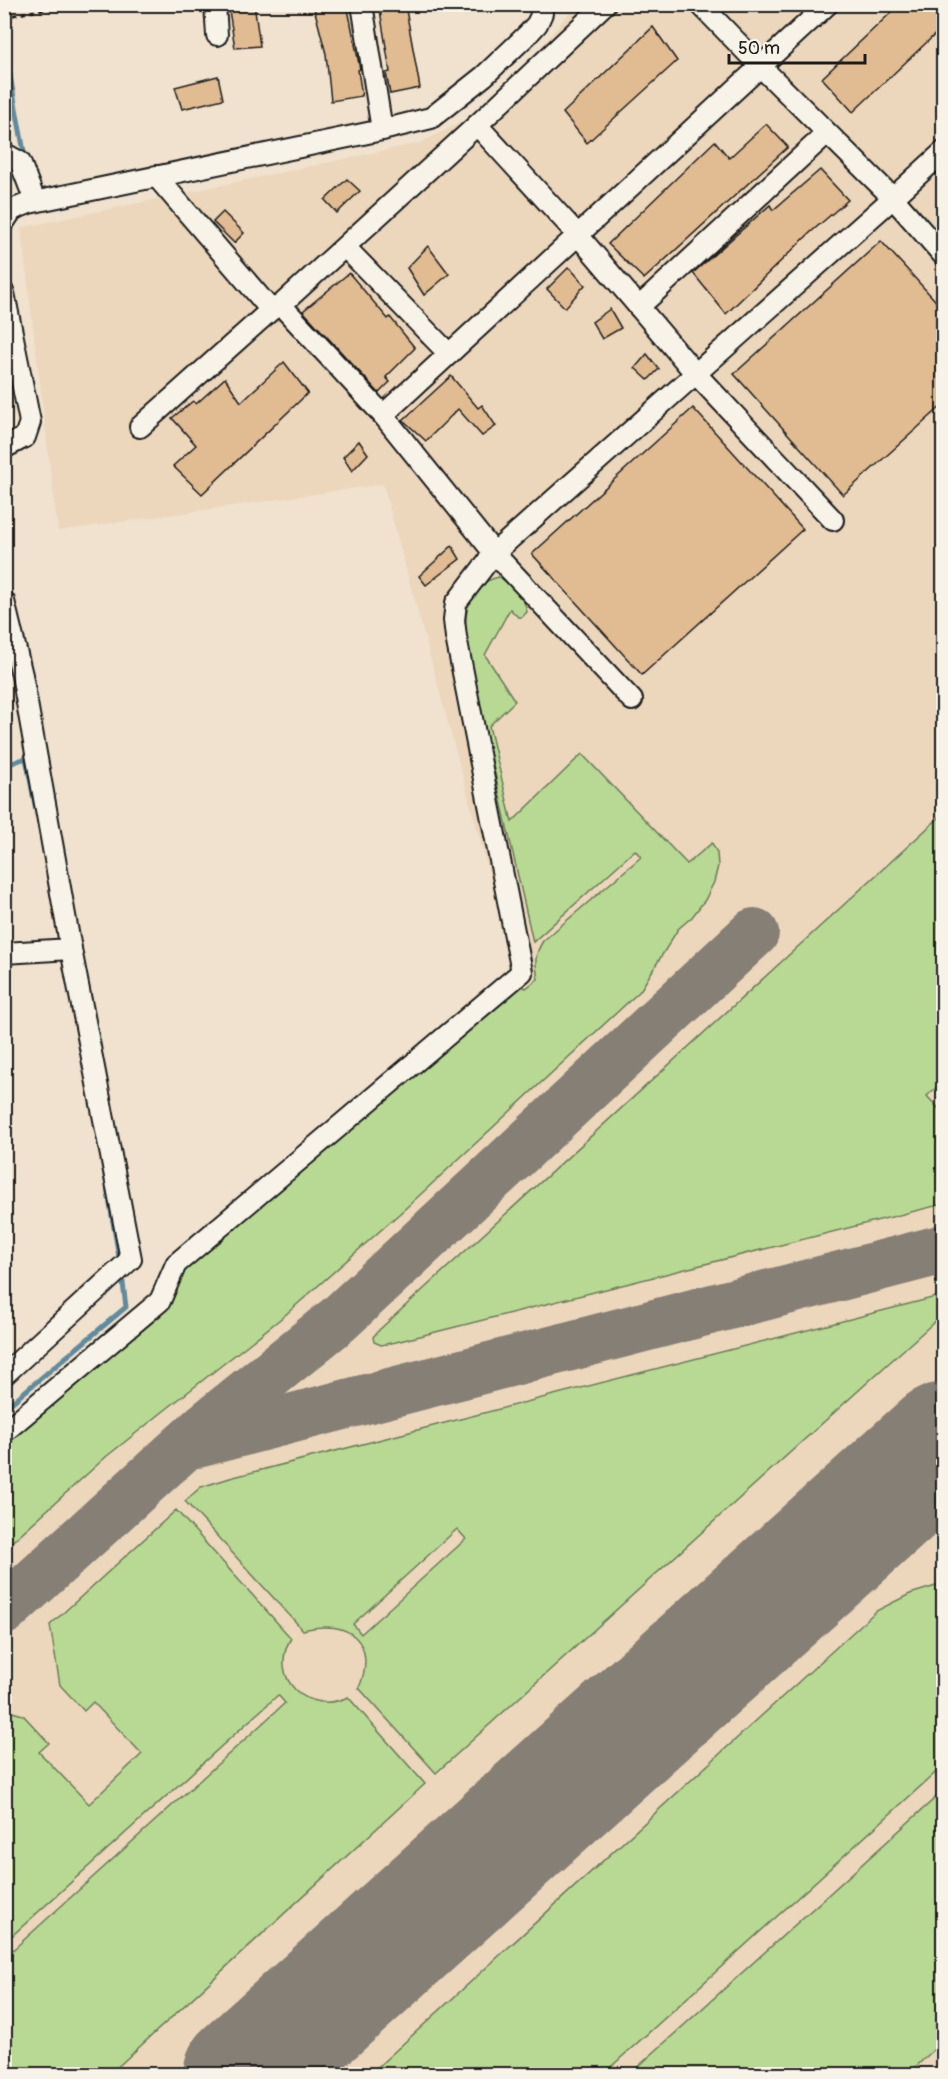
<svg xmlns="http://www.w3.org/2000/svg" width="948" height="2079" font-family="Pangolin,sans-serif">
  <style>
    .built { fill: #ecd6bc }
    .green { fill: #b8d993; stroke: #6a7a58; stroke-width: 1.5; fill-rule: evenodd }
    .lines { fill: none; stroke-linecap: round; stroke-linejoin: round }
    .stream { stroke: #628a9d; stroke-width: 5 }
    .taxiway { stroke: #867f75; stroke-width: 50 }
    .runway { stroke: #867f75; stroke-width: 123 }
    .building { fill: #e1bb92; stroke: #1c1c1c; stroke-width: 1.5 }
    .minor-casing { stroke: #1c1c1c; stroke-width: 24 }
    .path { stroke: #1c1c1c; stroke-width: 3; stroke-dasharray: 4.5 4.5; stroke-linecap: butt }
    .minor { stroke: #f7f3e8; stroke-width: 20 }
  </style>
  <rect width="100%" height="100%" fill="#f0e2ce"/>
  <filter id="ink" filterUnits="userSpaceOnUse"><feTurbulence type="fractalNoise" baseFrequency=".0167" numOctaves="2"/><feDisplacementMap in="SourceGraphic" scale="12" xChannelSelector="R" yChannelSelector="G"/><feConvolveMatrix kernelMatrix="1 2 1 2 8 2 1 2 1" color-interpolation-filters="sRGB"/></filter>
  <g filter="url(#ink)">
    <path class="built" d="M567 5H943V2074H5V1422L156 1297 168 1260 511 968 504 928 383 484 58 531 21 228 420 143 462 122 530 61 569 13Z"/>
    <g class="green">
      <path d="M499 577C510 583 526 599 527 612L522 617H518L510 609 485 655 515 701 489 726 512 822 582 754 687 864 712 843 717 853 718 866 714 882 705 900 692 917 678 929 640 991 408 1206 284 1316 107 1456 5 1548 4 1446 16 1433 160 1316 171 1303 181 1273 511 986 519 984 526 988 538 979C535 963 534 955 543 941L641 857 635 850 533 942 466 646C465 617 463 585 499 577Z"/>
      <path d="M943 814V1081L927 1096 938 1108 943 1103V1204L396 1342 381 1345 374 1342 373 1337 379 1330Z"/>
      <path d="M936 1297 943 1298V1314L436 1773 359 1688C378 1642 349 1618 303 1630L185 1501 201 1487 230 1478ZM457 1529 466 1539 361 1634 353 1624Z"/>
      <path d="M176 1510 291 1638C267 1679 308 1716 348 1697L425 1784 110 2074H5V1957L285 1703 278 1695 5 1942V1710L23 1715 49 1743 39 1752 89 1804 142 1754 93 1702 84 1711 60 1685 50 1625Z"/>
      <path d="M939 1585 944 1586 943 1766 603 2074H370L876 1611 910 1594Z"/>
      <path d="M943 1791V2041L908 2074H630Z"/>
    </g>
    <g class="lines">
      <g class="stream">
        <path d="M4 43 24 152"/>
        <path d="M4 766 26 758 37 815"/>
        <path d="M103 1163 120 1263"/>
        <path d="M4 1409 126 1307 122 1275"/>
      </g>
      <g class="taxiway">
        <path d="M197 1443 944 1249"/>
        <path d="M867 1514C893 1504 915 1500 944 1502"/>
        <path d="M4 1610 205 1427 339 1319 754 933"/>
      </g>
      <path class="runway" d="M245 2074 944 1444"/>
    </g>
    <g class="building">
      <path d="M228 4H254L260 46 235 48Z"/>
      <path d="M313 4H347L360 69 358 70 362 96 331 101 326 54Z"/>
      <path d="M379 4H405L420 88 390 94 386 73 390 72Z"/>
      <path d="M900 4H944V26L853 112 822 78Z"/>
      <path d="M653 27 677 61 587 143 563 113Z"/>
      <path d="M218 76 223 99 182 109 175 87Z"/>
      <path d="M766 124 788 147 644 279 608 244 715 141 729 158Z"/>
      <path d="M820 170 848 200 811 232 726 314 693 273 770 205 773 210Z"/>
      <path d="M347 179 360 191 337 213 325 200Z"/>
      <path d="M223 212 244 233 234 243 213 222Z"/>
      <path d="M881 241 944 310V404L843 495 734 374Z"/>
      <path d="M428 246 449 274 424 295 407 268Z"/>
      <path d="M569 267 585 285 565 308 547 289Z"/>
      <path d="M349 273 388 319 390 317 415 348 386 377 390 382 379 393 303 311Z"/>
      <path d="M610 309 621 328 602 339 592 322Z"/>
      <path d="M647 354 659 369 648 380 635 368Z"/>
      <path d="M284 362 308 393 202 494 173 466 196 445 172 418 193 401 196 404 225 378 241 402Z"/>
      <path d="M451 376 478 408 482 405 496 426 482 436 458 409 426 441 403 420Z"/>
      <path d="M693 408 803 529 642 675 532 554Z"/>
      <path d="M359 441 368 454 352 471 343 457Z"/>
      <path d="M452 546 460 559 426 585 419 576Z"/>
    </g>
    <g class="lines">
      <defs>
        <g id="minor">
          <path d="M215 4 217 35"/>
          <path d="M362 4 382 130"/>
          <path d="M700 4 761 67 893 198 944 256"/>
          <path d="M477 125 577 234 695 373 833 520"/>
          <path d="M4 157 9 156 20 162 35 201"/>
          <path d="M156 176 271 310"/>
          <path d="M4 222 12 210 29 203 382 130 431 118 484 76 528 34 537 24 542 13V4"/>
          <path d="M345 247 449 354"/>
          <path d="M4 293 30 422 25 437 4 448"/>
          <path d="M281 305 383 415 494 553 632 700"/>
          <path d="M639 307 827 133"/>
          <path d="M383 415 828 4"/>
          <path d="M140 427 271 310 281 305 477 125 605 4"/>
          <path d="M4 601 22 675 71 949 131 1259 4 1375"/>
          <path d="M4 953 71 949"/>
          <path d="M4 1432 160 1301 176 1264 522 972 456 637 454 620 456 603 494 553 893 198 944 151"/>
        </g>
      </defs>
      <use href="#minor" class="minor-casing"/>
      <g class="path">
        <path d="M4 17 70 4"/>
        <path d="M4 107 11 138"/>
      </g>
      <use href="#minor" class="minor"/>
    </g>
  </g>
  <rect width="948" height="2079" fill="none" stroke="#f7f3e8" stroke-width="24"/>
  <rect x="12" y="12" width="924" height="2055" fill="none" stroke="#1c1c1c" stroke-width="2" filter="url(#ink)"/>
  <path d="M729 54v9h136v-9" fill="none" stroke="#1c1c1c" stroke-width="3"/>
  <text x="738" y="54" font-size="18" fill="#1c1c1c" stroke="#f7f3e8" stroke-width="4.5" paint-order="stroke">50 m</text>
</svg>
